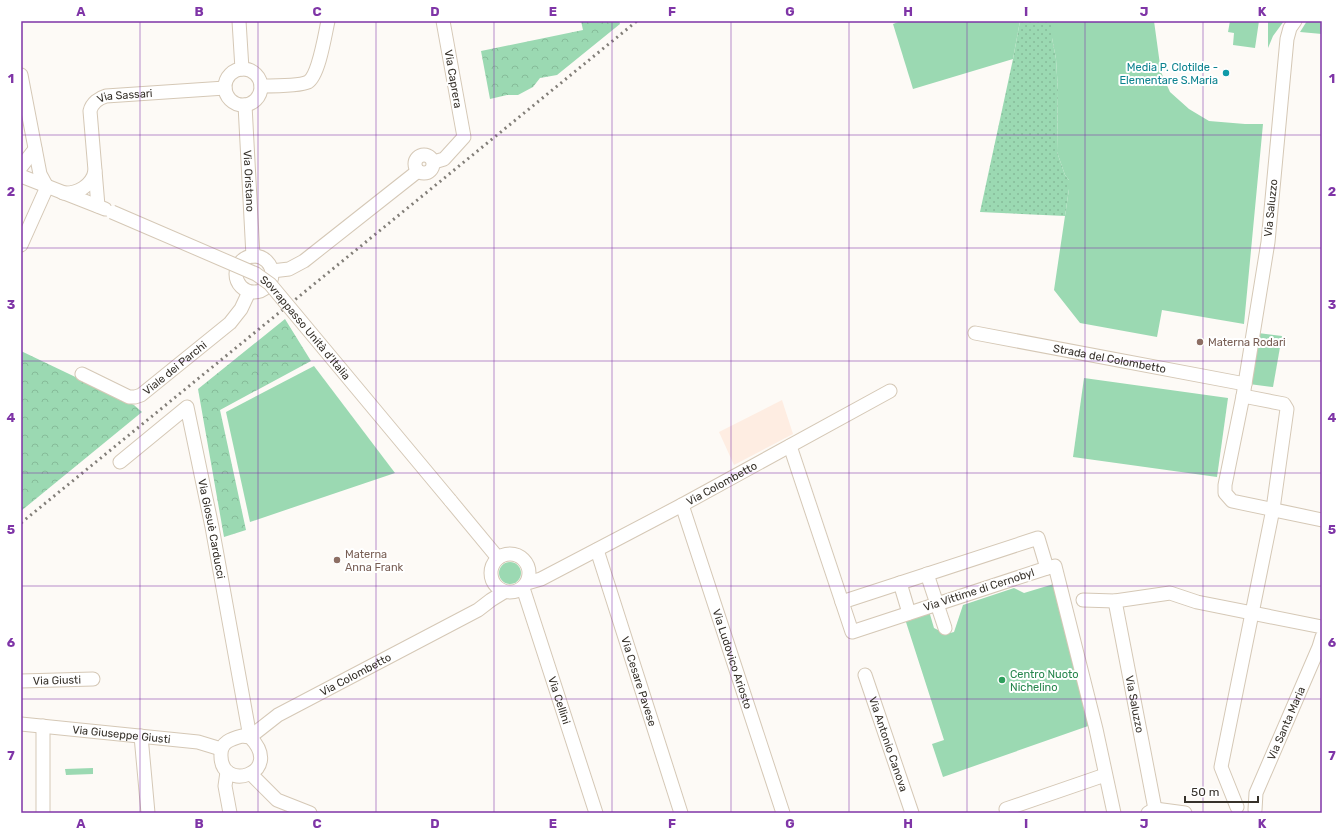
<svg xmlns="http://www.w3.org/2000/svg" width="1343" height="834" font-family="Rubik,sans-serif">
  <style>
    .commercial { fill: #feede2 }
    .grass { fill: #9bd9b2 }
    .forest { fill: url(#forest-crowns) }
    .garden { fill: url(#garden-dots) }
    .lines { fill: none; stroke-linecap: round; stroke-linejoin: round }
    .minor-casing { stroke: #d5c8b6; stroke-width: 15 }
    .minor { stroke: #fff; stroke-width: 13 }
    .rail { stroke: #827e78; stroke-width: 3; stroke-dasharray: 2 4; stroke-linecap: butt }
    .minor-bridge-casing { stroke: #d5c8b6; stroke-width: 15; stroke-linecap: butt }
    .minor-bridge { stroke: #fff; stroke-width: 13 }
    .grid { fill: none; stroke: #7f35a7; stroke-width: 1; stroke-opacity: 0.55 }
    .culture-dot { fill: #0f9aa8; stroke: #fff; stroke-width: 1.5 }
    .education-dot { fill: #8d6e63; stroke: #fff; stroke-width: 1.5 }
    .leisure-dot { fill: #2e9e5b; stroke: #fff; stroke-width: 1.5 }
    .labels { text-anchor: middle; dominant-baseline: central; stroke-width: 4; stroke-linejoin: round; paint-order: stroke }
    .culture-label { font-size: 11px; fill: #0d838f; stroke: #fff; text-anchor: end }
    .street-label { font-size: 11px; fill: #36312a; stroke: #fff }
    .education-label { font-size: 11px; fill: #785e54; stroke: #fff; text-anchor: start }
    .leisure-label { font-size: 11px; fill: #27864d; stroke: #fff; text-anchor: start }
    .neatline { fill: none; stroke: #7f35a7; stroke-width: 1.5 }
    .grid-label { font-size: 13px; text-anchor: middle; font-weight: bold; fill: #7f35a7 }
  </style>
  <defs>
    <pattern id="forest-crowns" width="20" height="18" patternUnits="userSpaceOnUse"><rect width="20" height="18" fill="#9bd9b2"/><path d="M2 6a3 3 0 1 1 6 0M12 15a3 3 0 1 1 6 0" fill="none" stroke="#86bb99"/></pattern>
    <pattern id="garden-dots" width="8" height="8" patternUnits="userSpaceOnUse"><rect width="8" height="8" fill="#9bd9b2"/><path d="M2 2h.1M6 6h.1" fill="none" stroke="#86bb99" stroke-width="1.8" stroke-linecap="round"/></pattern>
  </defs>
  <rect width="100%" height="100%" fill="#fdfaf6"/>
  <path class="commercial" d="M782 400 793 434 734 465 719 432Z"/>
  <g class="grass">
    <path d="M901 21H1020L1013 59 913 89 893 24Z"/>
    <path d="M1052 21H1154L1161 72 1170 92 1189 109 1209 121 1245 124H1263L1244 324 1162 310 1157 337 1080 323 1054 290 1069 189V180L1065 175 1057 152 1058 91 1056 59 1052 38Z"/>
    <path d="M1230 21H1259L1255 48 1233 45 1234 33 1228 32Z"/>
    <path d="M1268 21H1284L1273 36 1268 48Z"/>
    <path d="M1307 21H1322V34L1300 32Z"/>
    <path d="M1258 333 1282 336 1273 387 1249 384Z"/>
    <path d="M314 366 395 473 250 522 226 412Z"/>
    <path d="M1084 378 1228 398 1217 477 1073 457Z"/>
    <circle cx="510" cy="573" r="11"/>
    <path d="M1057 583 1091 725 943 777 932 744 944 740 905 619 929 611 934 628 946 634 954 632 963 605 1014 588 1024 593Z"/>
    <path d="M93 768V774L66 775 65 769Z"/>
  </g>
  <g class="forest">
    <path d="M581 21H619L620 24 557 75 540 78 533 87 518 95H507L490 99 481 51 583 30Z"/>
    <path d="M285 319 311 361 220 410 246 530 224 537 198 389Z"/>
    <path d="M21 351 134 405 142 412 21 511Z"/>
  </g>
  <path class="garden" d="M1020 21H1052V38L1056 59 1058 91 1057 152 1065 175 1069 180V189L1065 216 980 212 1013 59Z"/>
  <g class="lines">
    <defs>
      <g id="minor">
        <path d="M239 21 242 69"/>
        <path d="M1295 21 1290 28 1287 39 1268 242 1243 396 1225 485V493L1232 501 1322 520"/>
        <circle cx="243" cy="87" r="18"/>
        <path d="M21 75 40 174 47 187 21 245"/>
        <path d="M261 86C271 86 300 86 308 82 319 75 325 34 328 21"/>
        <path id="s1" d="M245 105 253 256"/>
        <circle cx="424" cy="164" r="9"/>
        <path d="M434 162 444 159 464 137 443 21"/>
        <path d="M21 167 35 149"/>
        <path d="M21 176 105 209"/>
        <path d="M63 193C77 194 92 186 95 171"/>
        <path id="s2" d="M98 206 90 111C92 103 99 98 106 96L225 88"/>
        <circle cx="254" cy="274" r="18"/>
        <path d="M272 271 289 269 304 261 418 171"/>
        <path id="s3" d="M975 333 1245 384"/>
        <path id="s4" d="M82 374 129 397H135L141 395 230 323 241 309 249 292"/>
        <path d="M790 446 842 602"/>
        <path id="s5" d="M120 462 187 407 212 527 250 737"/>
        <path d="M450 500 498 558"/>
        <path id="s6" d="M682 505 783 813"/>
        <path d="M1038 538 1047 568 852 632 842 602Z"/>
        <path id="s7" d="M597 550 681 813"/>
        <circle cx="510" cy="573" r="19"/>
        <path d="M1047 568 1055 566 1096 729 1114 813"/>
        <path d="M927 574 945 628"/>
        <path id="s8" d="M527 583 541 579 682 505 890 391"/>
        <path d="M900 583 909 613"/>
        <path id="s9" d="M523 588 596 813"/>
        <path d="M1083 600 1115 601 1170 593 1197 602 1322 627"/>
        <path id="s10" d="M1115 601 1155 809"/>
        <path id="s11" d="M865 675 912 813"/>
        <path id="s12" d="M21 681 93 679"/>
        <path id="s13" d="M21 724 198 742 221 749"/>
        <path d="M141 736 148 813"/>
        <path d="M242 736 250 737C286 774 219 794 221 754 221 742 231 739 242 736Z"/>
        <path id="s14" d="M250 737 278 715 478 610 491 600 504 592"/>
        <path d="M227 772 225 786 230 813"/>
        <path d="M251 774 277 800 310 813"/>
        <path d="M1237 807 1221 767 1273 509 1287 409 1284 404 1243 396"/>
        <path id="s15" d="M1255 810 1256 793 1319 647 1322 637"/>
        <path d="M43 813V726"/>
        <path d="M1007 813 1006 809 1105 775"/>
        <path d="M1148 813 1155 809 1185 813"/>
      </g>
    </defs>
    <use href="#minor" class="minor-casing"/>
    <use href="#minor" class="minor"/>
    <path class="rail" d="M21 523 637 21"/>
    <defs>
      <g id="minor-bridge">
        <path id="s16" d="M112 212 256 274 270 284 450 500"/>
      </g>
    </defs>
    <use href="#minor-bridge" class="minor-bridge-casing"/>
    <use href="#minor-bridge" class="minor-bridge"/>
  </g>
  <path class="grid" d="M140 21V813M258 21V813M376 21V813M494 21V813M612 21V813M731 21V813M849 21V813M967 21V813M1085 21V813M1203 21V813M21 135H1322M21 248H1322M21 361H1322M21 473H1322M21 586H1322M21 699H1322"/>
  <circle class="culture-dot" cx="1226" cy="73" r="4"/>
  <g class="education-dot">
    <circle cx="1200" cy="342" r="4"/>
    <circle cx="337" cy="560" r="4"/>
  </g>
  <circle class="leisure-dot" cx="1002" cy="680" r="4"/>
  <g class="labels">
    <g class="culture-label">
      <text x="1218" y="67">Media P. Clotilde -<tspan x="1218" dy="13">Elementare S.Maria</tspan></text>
    </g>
    <g class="street-label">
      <text transform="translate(453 79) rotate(80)">Via Caprera</text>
      <text stroke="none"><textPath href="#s2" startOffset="137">Via Sassari</textPath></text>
      <text stroke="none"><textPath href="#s1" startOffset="76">Via Oristano</textPath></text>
      <text transform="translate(1271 208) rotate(-84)">Via Saluzzo</text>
      <text stroke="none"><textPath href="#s16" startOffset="230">Sovrappasso Unità d'Italia</textPath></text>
      <text stroke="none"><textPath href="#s3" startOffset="137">Strada del Colombetto</textPath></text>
      <text stroke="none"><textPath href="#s4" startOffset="108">Viale dei Parchi</textPath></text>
      <text stroke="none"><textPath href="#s8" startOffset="219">Via Colombetto</textPath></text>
      <text stroke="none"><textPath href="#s5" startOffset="211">Via Giosuè Carducci</textPath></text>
      <text transform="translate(979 590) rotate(-18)">Via Vittime di Cernobyl</text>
      <text stroke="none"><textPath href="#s6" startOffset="162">Via Ludovico Ariosto</textPath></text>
      <text stroke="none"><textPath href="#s14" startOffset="123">Via Colombetto</textPath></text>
      <text stroke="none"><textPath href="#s12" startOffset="36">Via Giusti</textPath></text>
      <text stroke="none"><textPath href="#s7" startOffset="138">Via Cesare Pavese</textPath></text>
      <text stroke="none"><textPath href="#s9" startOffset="118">Via Cellini</textPath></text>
      <text stroke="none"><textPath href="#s10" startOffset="105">Via Saluzzo</textPath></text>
      <text stroke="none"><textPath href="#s15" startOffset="93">Via Santa Maria</textPath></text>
      <text stroke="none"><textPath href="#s13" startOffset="101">Via Giuseppe Giusti</textPath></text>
      <text stroke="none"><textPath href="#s11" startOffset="73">Via Antonio Canova</textPath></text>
    </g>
    <g class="education-label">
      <text x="1208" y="342">Materna Rodari</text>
      <text x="345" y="554">Materna<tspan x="345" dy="13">Anna Frank</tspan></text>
    </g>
    <g class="leisure-label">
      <text x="1010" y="674">Centro Nuoto<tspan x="1010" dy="13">Nichelino</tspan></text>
    </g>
  </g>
  <rect width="1343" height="834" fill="none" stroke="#ffffff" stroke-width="44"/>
  <path d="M1185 796v6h73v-6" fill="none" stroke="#36312a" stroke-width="2"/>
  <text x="1191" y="796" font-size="12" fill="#36312a" stroke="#ffffff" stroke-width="3" paint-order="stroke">50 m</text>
  <rect x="22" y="22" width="1299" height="790" class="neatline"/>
  <g class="grid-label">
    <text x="81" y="16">A</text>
    <text x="199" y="16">B</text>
    <text x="317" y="16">C</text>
    <text x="435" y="16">D</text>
    <text x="553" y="16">E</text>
    <text x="672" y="16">F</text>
    <text x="790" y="16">G</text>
    <text x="908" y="16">H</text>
    <text x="1026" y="16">I</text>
    <text x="1144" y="16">J</text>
    <text x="1262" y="16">K</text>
    <text x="11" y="83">1</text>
    <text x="1332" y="83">1</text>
    <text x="11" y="196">2</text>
    <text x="1332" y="196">2</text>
    <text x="11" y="309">3</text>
    <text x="1332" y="309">3</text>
    <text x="11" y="422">4</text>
    <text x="1332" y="422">4</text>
    <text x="11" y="534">5</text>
    <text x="1332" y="534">5</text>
    <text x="11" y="647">6</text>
    <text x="1332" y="647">6</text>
    <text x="11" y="760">7</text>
    <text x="1332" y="760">7</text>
    <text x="81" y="828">A</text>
    <text x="199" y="828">B</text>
    <text x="317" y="828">C</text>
    <text x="435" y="828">D</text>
    <text x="553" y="828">E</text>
    <text x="672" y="828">F</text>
    <text x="790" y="828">G</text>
    <text x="908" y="828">H</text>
    <text x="1026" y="828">I</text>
    <text x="1144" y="828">J</text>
    <text x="1262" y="828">K</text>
  </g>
</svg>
